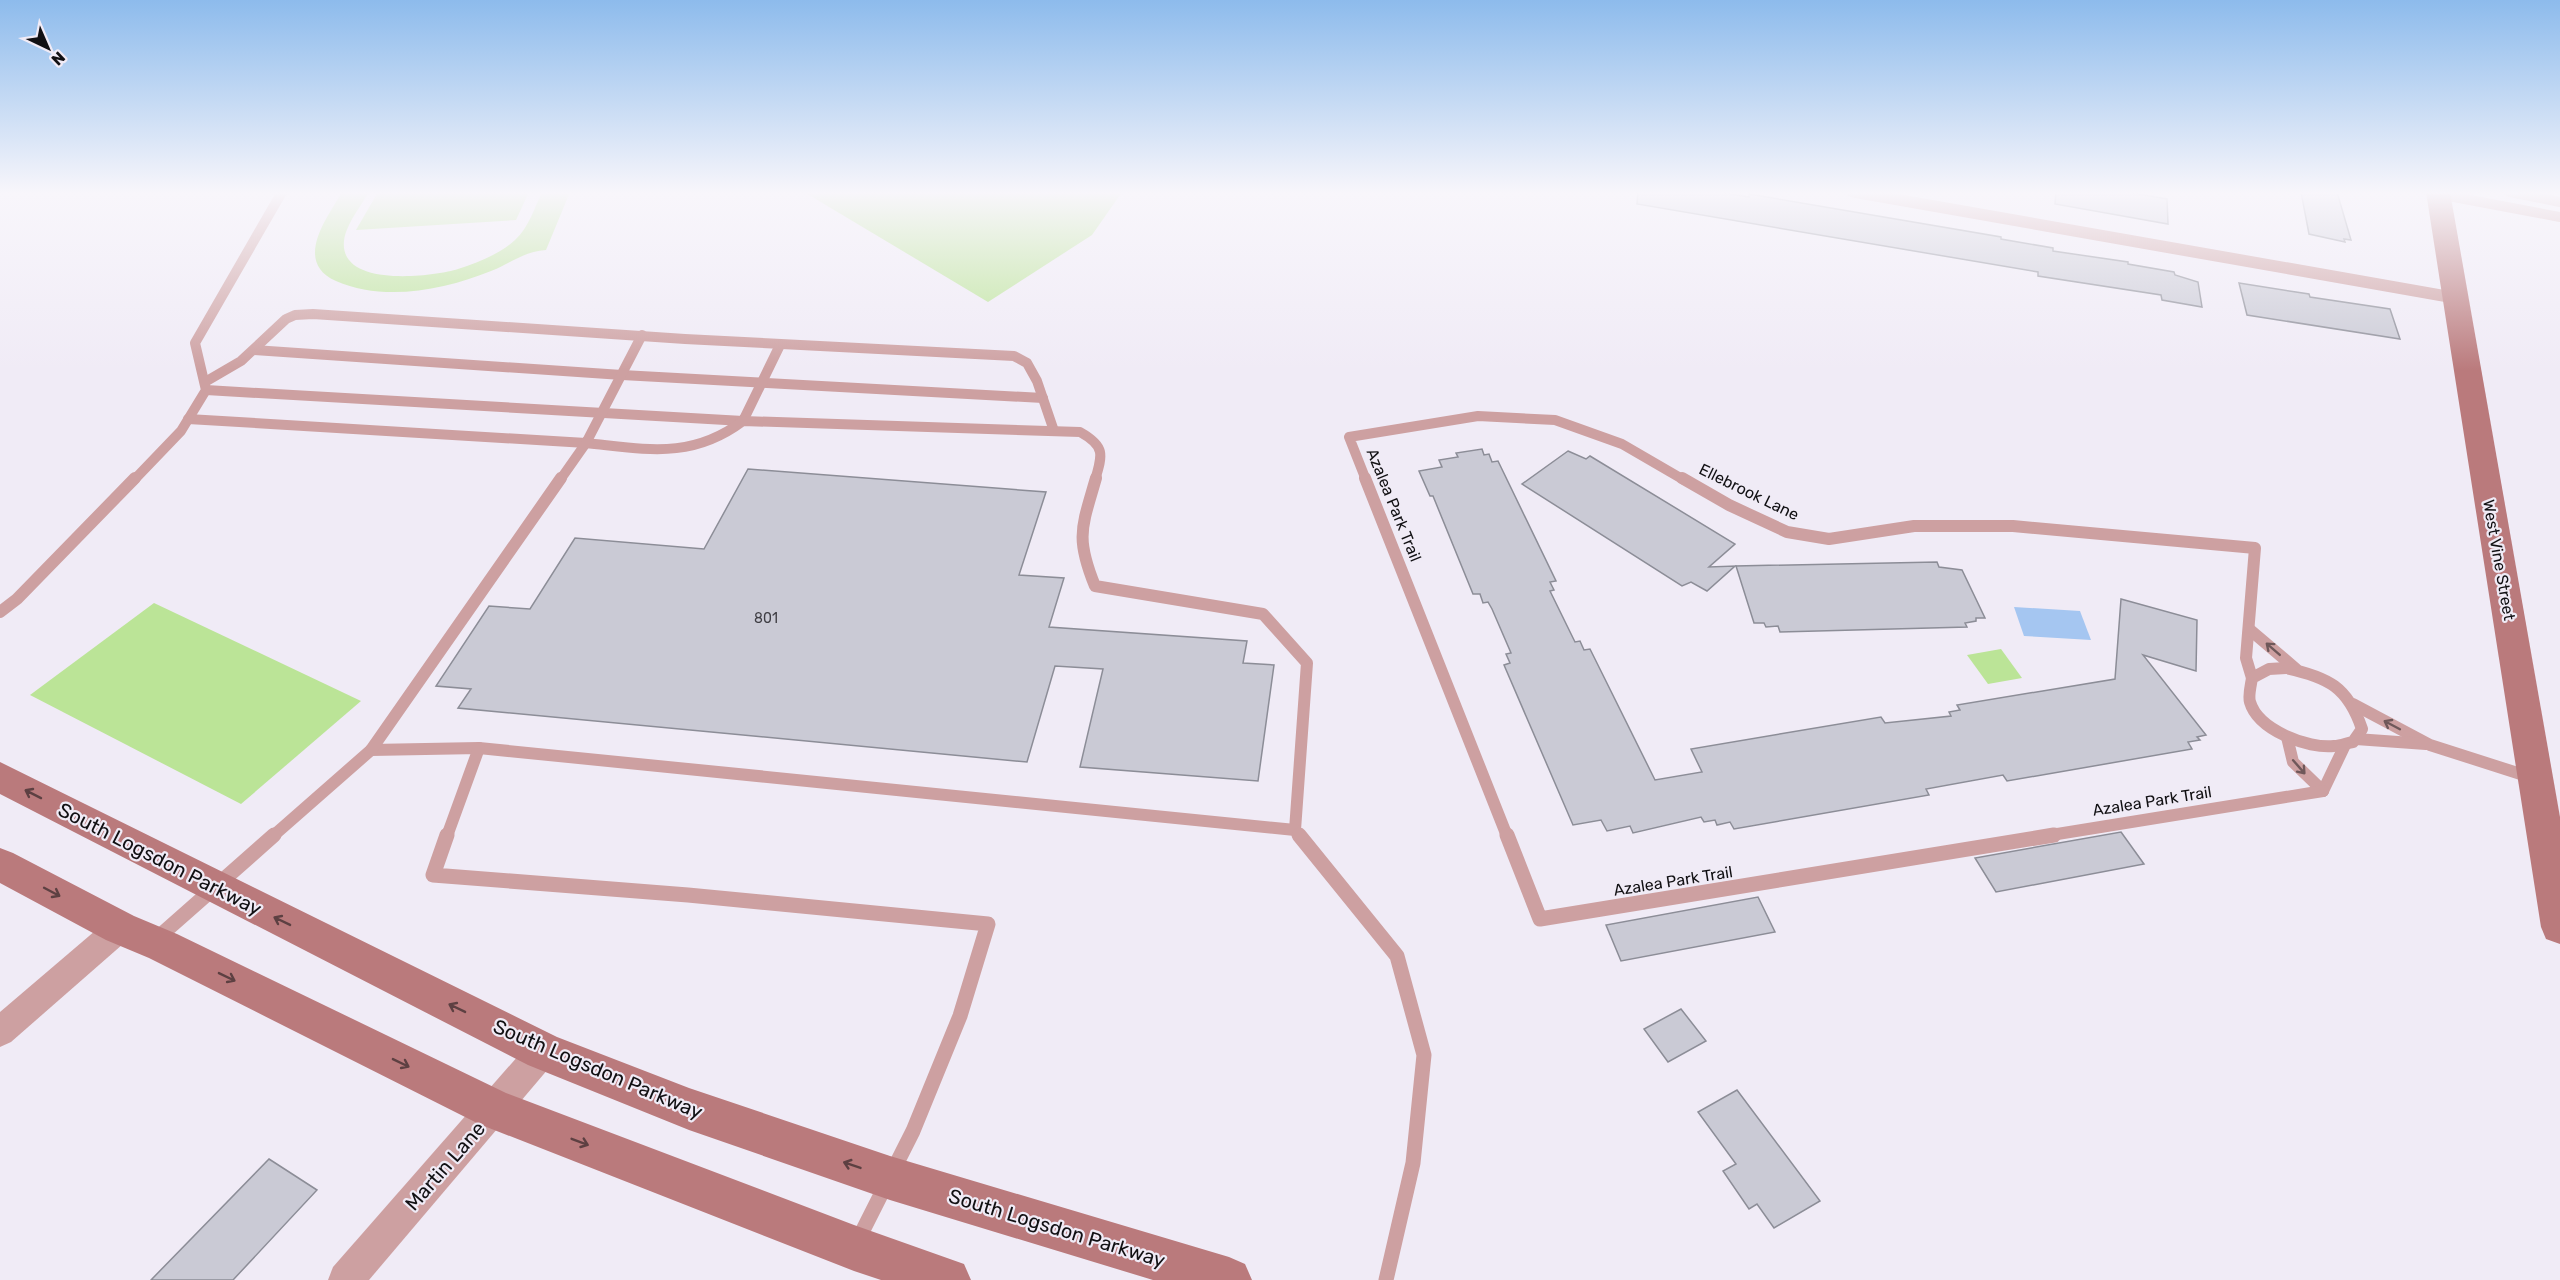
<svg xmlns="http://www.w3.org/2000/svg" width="2560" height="1280" font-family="Rubik,sans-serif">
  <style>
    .green { fill: #bbe497 }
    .water { fill: #a5c6f1 }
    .building { fill: #cacad5; stroke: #8c8d97; stroke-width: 1.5 }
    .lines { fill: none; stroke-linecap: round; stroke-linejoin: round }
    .lane-far2 { stroke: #cda0a1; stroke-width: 10 }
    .lane-far1 { stroke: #cda0a1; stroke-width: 12 }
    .lane { stroke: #cda0a1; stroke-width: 15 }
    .street { fill: #cda0a1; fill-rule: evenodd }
    .secondary { fill: #ba7a7c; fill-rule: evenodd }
    .oneway { stroke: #6f585a }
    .oneway2 { stroke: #5d4042 }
    .labels { text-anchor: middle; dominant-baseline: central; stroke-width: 4.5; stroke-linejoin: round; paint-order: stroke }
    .number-label { font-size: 14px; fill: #3f3e44 }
    .street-label { font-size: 16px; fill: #111013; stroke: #f0ebf6 }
    .near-street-label { font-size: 20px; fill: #111013; stroke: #f0ebf6 }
  </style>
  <rect width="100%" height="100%" fill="#f0ebf6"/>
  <g class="green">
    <path d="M342 192H369C361 206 346 224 344 241 339 288 432 277 458 269 477 263 500 254 515 240 529 227 534 209 542 192H570L546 250C525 251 511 263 491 271 444 290 384 302 336 281 293 262 327 218 342 192Z"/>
    <path d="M378 192H529L516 220 356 230Z"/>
    <path d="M804 192H1122L1092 235 988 302Z"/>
    <path d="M154 603 361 701 241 804 30 695Z"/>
    <path d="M2001 649 2022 678 1988 684 1967 655Z"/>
  </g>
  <path class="water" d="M2014 607 2080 611 2091 640 2024 636Z"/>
  <g class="building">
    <path d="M1638 192H1719L1749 197V194L2001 237V239L2053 248V251L2128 262V264L2174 272 2175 275 2198 282 2202 307 2162 300 2161 295 2038 276V272L1637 204Z"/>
    <path d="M2056 192H2127L2167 199 2168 224 2055 204Z"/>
    <path d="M2301 192H2337L2351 240 2344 239 2345 242 2309 234Z"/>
    <path d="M2239 283 2309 294 2310 297 2390 309 2400 339 2247 315Z"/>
    <path d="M1482 449 1484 455 1489 454 1492 462 1498 461 1556 581 1550 582 1554 590 1550 591 1575 642 1580 641 1584 650 1590 649 1655 780 1702 772 1691 749 1881 717 1885 723 1951 716 1949 712 1960 710 1957 705 2115 679 2121 599 2197 620 2196 671 2143 655 2206 735 2197 737 2200 740 2188 742 2192 749 2007 781 2003 775 1926 789 1929 795 1734 829 1730 822 1717 825 1715 820 1704 822 1701 817 1633 833 1630 826 1607 831 1601 820 1573 825 1504 665 1510 663 1506 654 1511 653 1492 609 1488 602 1483 603 1480 594H1473L1433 496H1430L1419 471 1442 467 1439 460 1458 457 1456 453Z"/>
    <path d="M1568 451 1586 459 1590 456 1735 544 1709 567 1735 566 1707 591 1691 582 1682 586 1522 484Z"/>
    <path d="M748 469 1046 492 1019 575 1064 578 1049 627 1247 641 1243 663 1274 665 1258 781 1080 767 1103 669 1055 666 1027 762 458 708 471 689 436 686 489 606 530 609 575 538 704 549Z"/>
    <path d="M1937 562 1939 567 1962 570 1985 618H1976V621L1965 623 1967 627 1780 632 1778 626 1766 627 1764 623H1754L1736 566Z"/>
    <path d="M2121 832 2144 864 1996 892 1975 858Z"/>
    <path d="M1758 897 1775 932 1621 961 1606 925Z"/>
    <path d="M1681 1009 1706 1041 1668 1062 1644 1029Z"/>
    <path d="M1737 1090 1820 1201 1774 1228 1757 1204 1749 1209 1723 1171 1736 1164 1698 1112Z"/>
    <path d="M269 1159 317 1190 233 1280H151Z"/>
  </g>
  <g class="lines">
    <g class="lane-far2">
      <path d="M2510 192 2560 202"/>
      <path d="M2438 194 2560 217"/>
      <path d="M254 350 622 375 1043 398"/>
      <path d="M205 382 241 361 286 319 295 315 313 314 685 339 1014 356 1027 363 1037 381 1054 431"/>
      <path d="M206 390 743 421 780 345"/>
      <path d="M188 419 586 443 642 335"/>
      <path d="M134 480 181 431 206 390 195 343 282 192"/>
      <path d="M560 480 586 443C646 449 691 460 743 421L1080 432C1105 446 1103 454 1095 480"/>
      <path d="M1366 480 1349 437 1478 416 1555 420 1622 444 1684 480"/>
    </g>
    <g class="lane-far1">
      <path d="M1096 478C1082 527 1075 537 1095 586L1263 614 1307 663 1295 830"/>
      <path d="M1365 478 1507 836"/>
      <path d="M1682 478 1729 505 1787 532 1829 539 1914 526H2013L2255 548 2246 658 2252 678"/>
      <path d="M0 612 17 599 135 478"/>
      <path d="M2249 629 2296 669"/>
      <path d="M2286 668C2328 677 2348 687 2362 729L2353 742C2347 743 2340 746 2334 746 2308 749 2258 730 2250 702 2248 695 2251 685 2252 678L2269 669Z"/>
      <path d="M2353 704 2430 745 2530 777"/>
      <path d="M2287 737 2293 762 2323 791"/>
      <path d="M2356 739 2426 744"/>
      <path d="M371 750 479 748 1295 830 1300 836"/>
      <path d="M2323 791 2345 745"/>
      <path d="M273 836 371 750 561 478"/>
      <path d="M447 836 479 748"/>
      <path d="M2045 836 2323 791"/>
    </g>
    <g class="lane">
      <path d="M447 835 433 875 688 895 988 924 960 1016 913 1131 857 1242"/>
      <path d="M1299 835 1397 956 1424 1055 1413 1163 1386 1280"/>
      <path d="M1507 835 1540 919 2054 835"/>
      <path d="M154 941 274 835"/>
    </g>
    <g class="street">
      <path d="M1846 192H1887L2456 292 2463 294 2466 298 2463 302 2456 304 1855 198 1848 196Z"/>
      <path d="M120 915 131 919 135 928 131 937 11 1042 0 1047V1012L109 919Z"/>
      <path d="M543 1036 554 1040 559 1051 554 1062 369 1280H328L333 1267 532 1040Z"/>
    </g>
    <g class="secondary">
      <path d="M2426 192H2450L2560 817V944L2546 939 2541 927Z"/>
      <path d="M0 762 557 1037 689 1088 890 1156 1229 1257 1245 1264 1252 1280H1153L890 1200 689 1130 528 1065 0 794Z"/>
      <path d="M0 848 13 853 134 916 177 934 506 1093 854 1225 964 1264 971 1280H881L854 1271 479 1124 149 958 106 940 0 883Z"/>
    </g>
  </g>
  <defs><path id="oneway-shaft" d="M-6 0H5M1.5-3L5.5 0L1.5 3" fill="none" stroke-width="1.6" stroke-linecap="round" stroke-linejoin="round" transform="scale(1.5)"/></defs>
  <g class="oneway">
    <use href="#oneway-shaft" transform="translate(2273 649) rotate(-139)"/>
    <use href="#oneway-shaft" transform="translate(2392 725) rotate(-152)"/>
    <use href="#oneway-shaft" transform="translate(2299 767) rotate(49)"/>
  </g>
  <g class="oneway2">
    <use href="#oneway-shaft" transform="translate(33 794) rotate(-153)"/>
    <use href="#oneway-shaft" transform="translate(52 892) rotate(28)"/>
    <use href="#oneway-shaft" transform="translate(282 921) rotate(-154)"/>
    <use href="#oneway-shaft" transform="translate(227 977) rotate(26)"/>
    <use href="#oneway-shaft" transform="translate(457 1008) rotate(-154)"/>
    <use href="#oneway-shaft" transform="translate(401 1063) rotate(26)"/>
    <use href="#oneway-shaft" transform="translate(580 1142) rotate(21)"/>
    <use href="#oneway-shaft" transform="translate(852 1165) rotate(-161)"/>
  </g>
  <linearGradient id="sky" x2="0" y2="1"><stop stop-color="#8dbbec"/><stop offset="0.52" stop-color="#f8f6fb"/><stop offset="1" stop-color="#f8f6fb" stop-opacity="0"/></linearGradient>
  <rect width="2560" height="371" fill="url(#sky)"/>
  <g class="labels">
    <g class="number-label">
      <text x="766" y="618">801</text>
    </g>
    <g class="street-label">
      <text transform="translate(1749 492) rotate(26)">Ellebrook Lane</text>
      <text transform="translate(1394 505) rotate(68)">Azalea Park Trail</text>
      <text transform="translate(2499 560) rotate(80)">West Vine Street</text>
      <text transform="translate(2152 801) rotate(-9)">Azalea Park Trail</text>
      <text transform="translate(1673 881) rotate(-9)">Azalea Park Trail</text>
    </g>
    <g class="near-street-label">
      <text transform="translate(160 859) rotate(27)">South Logsdon Parkway</text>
      <text transform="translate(598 1069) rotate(23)">South Logsdon Parkway</text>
      <text transform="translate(445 1166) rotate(-49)">Martin Lane</text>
      <text transform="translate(1057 1228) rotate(17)">South Logsdon Parkway</text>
    </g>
  </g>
  <g transform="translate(48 48) rotate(136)" stroke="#f0ebf6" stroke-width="4.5" paint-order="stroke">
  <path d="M0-4.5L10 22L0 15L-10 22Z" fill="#111013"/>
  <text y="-9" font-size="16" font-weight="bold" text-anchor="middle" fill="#111013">N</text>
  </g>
</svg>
